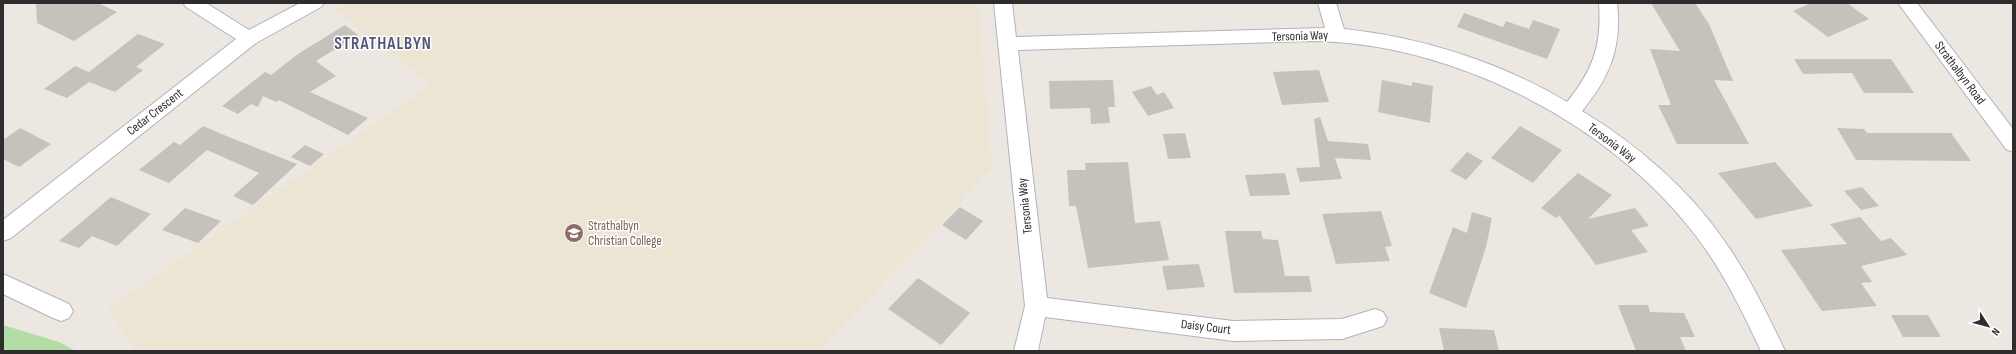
<svg xmlns="http://www.w3.org/2000/svg" width="2016" height="354" font-family="'Sofia Sans Condensed',sans-serif">
  <style>
    .education { fill: #ece5d3 }
    .green { fill: #b4dca5 }
    .building { fill: #c5c2bc }
    .lines { fill: none; stroke-linecap: round; stroke-linejoin: round }
    .street-casing { stroke: #b1b2bb; stroke-width: 2 }
    .street { fill: #fff; fill-rule: evenodd }
    .labels { text-anchor: middle; dominant-baseline: central; stroke-width: 3; stroke-linejoin: round; paint-order: stroke }
    .street-label { font-size: 13px; fill: #2d2d2d; stroke: #fff }
    .education-label { font-size: 13px; fill: #785e54; stroke: #fff; text-anchor: start }
    .district-label { font-size: 17px; font-weight: bold; letter-spacing: 1px; fill: #525679; stroke: #fff }
  </style>
  <rect width="100%" height="100%" fill="#ece8e1"/>
  <path class="education" d="M346 3H978L992 168 819 351H136L108 309 431 85 335 9Z"/>
  <path class="green" d="M3 325 59 342 76 351H3Z"/>
  <g class="building">
    <path d="M36 3H98L117 12 74 41 37 23Z"/>
    <path d="M1651 3H1695L1709 24 1733 81 1714 80 1749 144H1677L1658 105H1671L1650 49 1680 51Z"/>
    <path d="M1811 3H1847L1869 19 1828 37 1793 11Z"/>
    <path d="M1464 13 1503 27 1506 21 1529 29 1533 20 1560 29 1547 59 1457 27Z"/>
    <path d="M345 25 358 35 316 61 336 76 310 92 368 118 348 135 279 100 276 102 263 96 258 107 251 104 238 114 222 106 265 72 271 75 298 54Z"/>
    <path d="M138 34 165 44 136 67 143 70 115 92 89 82 67 98 44 89 75 66 89 72Z"/>
    <path d="M1794 59H1891L1914 93H1864L1852 73 1803 74Z"/>
    <path d="M1319 70 1329 102 1282 105 1273 72Z"/>
    <path d="M1113 80 1115 107H1108L1110 123 1091 124 1090 108 1050 109 1049 81Z"/>
    <path d="M1382 80 1412 86V82L1433 86 1430 123 1378 112Z"/>
    <path d="M1151 86 1157 95 1164 92 1174 108 1148 116 1132 92Z"/>
    <path d="M1320 117 1328 141 1368 144 1371 160 1335 158 1342 179 1300 182 1296 168 1320 167 1314 119Z"/>
    <path d="M203 126 224 135 297 164 253 205 233 196 259 173 207 150 169 183 139 170 174 142 180 145Z"/>
    <path d="M1520 126 1562 150 1533 183 1491 158Z"/>
    <path d="M20 128 51 144 19 167 3 159V140Z"/>
    <path d="M1837 128 1864 129 1867 133H1951L1971 161 1856 160Z"/>
    <path d="M1185 133 1191 158 1168 159 1163 134Z"/>
    <path d="M305 145 324 154 310 166 291 157Z"/>
    <path d="M1467 152 1483 161 1466 180 1450 171Z"/>
    <path d="M1128 162 1135 223 1160 221 1169 260 1088 268 1076 206H1069L1067 170H1086L1085 163Z"/>
    <path d="M1775 162 1813 206 1756 219 1718 173Z"/>
    <path d="M1285 173 1290 195 1250 196 1245 175Z"/>
    <path d="M1578 173 1612 195 1588 219 1635 208 1649 226 1631 230 1648 252 1596 265 1559 215 1556 218 1541 208Z"/>
    <path d="M1862 187 1879 206 1861 210 1844 191Z"/>
    <path d="M111 197 151 214 117 246 92 236 79 248 59 241Z"/>
    <path d="M960 207 983 221 966 240 942 225Z"/>
    <path d="M185 208 221 221 198 243 162 230Z"/>
    <path d="M1381 211 1392 246 1385 247 1390 261 1336 264 1322 214Z"/>
    <path d="M1472 212 1492 218 1486 247 1466 308 1429 293 1453 227 1467 233Z"/>
    <path d="M1860 217 1881 241 1891 238 1907 255 1861 266 1872 282 1861 283 1877 306 1822 311 1781 250 1847 244 1830 224Z"/>
    <path d="M1225 231H1261L1263 239 1278 240 1285 276H1309L1312 292 1234 293Z"/>
    <path d="M1199 264 1205 287 1167 290 1162 266Z"/>
    <path d="M918 278 970 313 941 345 888 309Z"/>
    <path d="M1618 305H1648L1650 312 1684 313 1695 337H1680L1686 351H1636Z"/>
    <path d="M1891 315H1928L1941 337H1903Z"/>
    <path d="M1439 328 1494 330 1499 351H1444Z"/>
  </g>
  <g class="lines">
    <defs>
      <g id="street">
        <path d="M183 3H206L249 30 300 3H324L321 7 256 43 11 238 3 241V220L236 39 186 7Z"/>
        <path d="M994 3H1012L1016 37 1325 28 1318 3H1336L1344 29C1421 37 1500 62 1567 102 1593 70 1602 45 1599 3H1617C1622 47 1610 77 1582 111 1635 143 1688 188 1723 239 1748 274 1767 313 1785 351H1761C1742 311 1723 271 1696 236 1611 123 1450 41 1309 41L1018 50 1047 298 1233 321 1342 319 1375 309 1383 312 1387 319 1383 326 1342 339 1233 341 1045 317 1038 351H1014L1025 306Z"/>
        <path d="M1898 3H1917L2013 129V152L2006 149Z"/>
        <path d="M3 274 69 304 73 311 69 318 61 321 53 318 3 294Z"/>
      </g>
    </defs>
    <use href="#street" class="street-casing"/>
    <use href="#street" class="street"/>
  </g>
  <defs>
    <symbol id="school-disc" viewBox="-11 -11 22 22"><circle r="9.5" fill="#8d6e63" stroke="#fff"/><path d="M0-5L7-2L0 1L-7-2ZM-4 1L0 2.5L4 1V4Q0 6-4 4Z" fill="#fff"/></symbol>
  </defs>
  <g fill-rule="evenodd">
    <use href="#school-disc" x="563" y="222" width="22" height="22"/>
  </g>
  <g class="labels">
    <g class="street-label">
      <text transform="translate(1300 36) rotate(-2)">Tersonia Way</text>
      <text transform="translate(1960 73) rotate(53)">Strathalbyn Road</text>
      <text transform="translate(155 112) rotate(-38)">Cedar Crescent</text>
      <text transform="translate(1612 143) rotate(37)">Tersonia Way</text>
      <text transform="translate(1025 206) rotate(-96)">Tersonia Way</text>
      <text transform="translate(1206 327) rotate(7)">Daisy Court</text>
    </g>
    <g class="education-label">
      <text x="588" y="226">Strathalbyn<tspan x="588" dy="15">Christian College</tspan></text>
    </g>
    <g class="district-label">
      <text x="383" y="44">STRATHALBYN</text>
    </g>
  </g>
  <rect width="2016" height="354" fill="none" stroke="#2d2d2d" stroke-width="8"/>
  <g transform="translate(1988 326) rotate(126)" stroke="#ffffff" stroke-width="3" paint-order="stroke">
  <path d="M0-3L7 15L0 10L-7 15Z" fill="#2d2d2d"/>
  <text y="-6" font-size="11" font-weight="bold" text-anchor="middle" fill="#2d2d2d">N</text>
  </g>
</svg>
